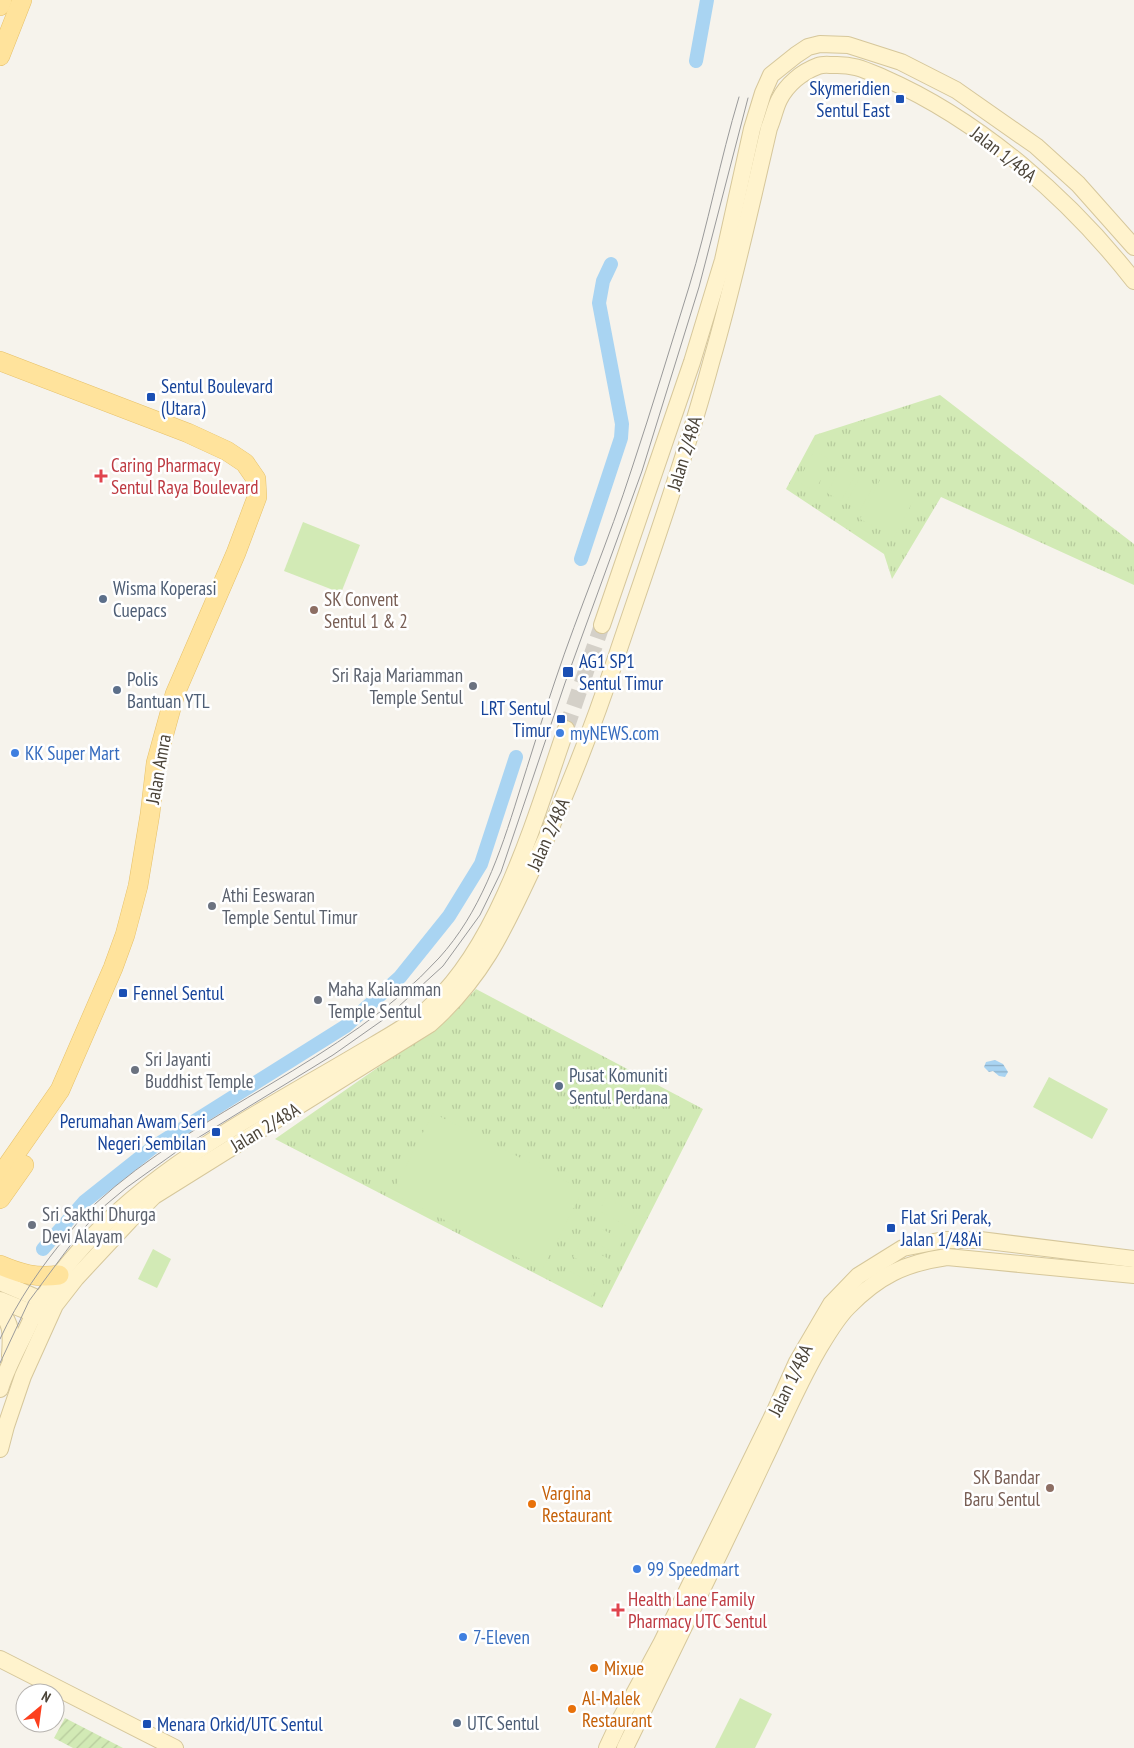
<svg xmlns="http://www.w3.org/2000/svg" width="1134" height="1748" font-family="'PT Sans Narrow',sans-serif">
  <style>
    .grass { fill: url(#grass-tufts) }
    .garden { fill: url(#garden-furrows) }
    .pitch { fill: #d2eab5 }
    .water { fill: url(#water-rules) }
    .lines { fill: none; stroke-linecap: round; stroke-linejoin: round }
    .canal { stroke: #a9d4f2; stroke-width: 14 }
    .secondary-tunnel { stroke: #d4d0c8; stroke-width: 16; stroke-dasharray: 16 8; stroke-linecap: butt }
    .secondary-casing { stroke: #d6c79b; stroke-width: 18 }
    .primary-casing { stroke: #e6c16a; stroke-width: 20 }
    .secondary { stroke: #fff3cd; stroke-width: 16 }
    .primary { stroke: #ffe39c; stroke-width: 19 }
    .tram { stroke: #9a9a9a; stroke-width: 1 }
    .transit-dot { fill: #1a4fb4; stroke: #fff; stroke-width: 2 }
    .health-dot { fill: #e0444e; stroke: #fff; stroke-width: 2 }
    .service-dot { fill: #5c6f8a; stroke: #fff; stroke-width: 2 }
    .education-dot { fill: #8d6e63; stroke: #fff; stroke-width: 2 }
    .worship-dot { fill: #6b7280; stroke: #fff; stroke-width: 2 }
    .shop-dot { fill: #3f7fe0; stroke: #fff; stroke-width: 2 }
    .food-dot { fill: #e8710a; stroke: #fff; stroke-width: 2 }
    .labels { text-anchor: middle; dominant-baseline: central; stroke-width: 5; stroke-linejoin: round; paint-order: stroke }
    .transit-label { font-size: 19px; fill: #164399; stroke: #fff; text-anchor: start }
    .street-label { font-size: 19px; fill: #4b4439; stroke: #fff }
    .health-label { font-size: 19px; fill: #be3a42; stroke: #fff; text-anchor: start }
    .service-label { font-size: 19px; fill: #4e5e75; stroke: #fff; text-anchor: start }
    .education-label { font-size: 19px; fill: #785e54; stroke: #fff; text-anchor: start }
    .worship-label { font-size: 19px; fill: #5b616d; stroke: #fff; text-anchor: start }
    .shop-label { font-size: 19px; fill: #366cbe; stroke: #fff; text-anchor: start }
    .food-label { font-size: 19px; fill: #c56008; stroke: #fff; text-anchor: start }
  </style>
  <defs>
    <pattern id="grass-tufts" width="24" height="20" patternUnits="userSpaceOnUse" patternTransform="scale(1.25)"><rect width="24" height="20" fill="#d2eab5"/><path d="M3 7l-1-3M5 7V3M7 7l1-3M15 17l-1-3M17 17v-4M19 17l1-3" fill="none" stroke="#b6ca9c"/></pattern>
    <pattern id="garden-furrows" width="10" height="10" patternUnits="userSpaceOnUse" patternTransform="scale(1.25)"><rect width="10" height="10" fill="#d2eab5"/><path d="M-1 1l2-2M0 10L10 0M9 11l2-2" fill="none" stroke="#b6ca9c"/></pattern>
    <pattern id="water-rules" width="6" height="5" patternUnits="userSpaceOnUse" patternTransform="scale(1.25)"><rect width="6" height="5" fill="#a9d4f2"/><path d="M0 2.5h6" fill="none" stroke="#8caec5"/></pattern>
  </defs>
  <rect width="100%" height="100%" fill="#f6f3ec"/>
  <g class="grass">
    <path d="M940 395 1134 544V585L941 497 892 579 884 554 786 489 815 435Z"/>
    <path d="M476 989 703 1109 602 1308 275 1139 449 1018Z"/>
  </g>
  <path class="garden" d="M65 1718 123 1748H73L54 1738Z"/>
  <g class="pitch">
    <path d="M814 451 831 460 815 491 798 482Z"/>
    <path d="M841 467 855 475 841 501 827 493Z"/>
    <path d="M883 474 918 492 894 537 860 519Z"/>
    <path d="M860 477 874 484 860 511 846 503Z"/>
    <path d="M303 522 360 545 341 593 284 571Z"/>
    <path d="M1049 1077 1108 1109 1092 1139 1033 1107Z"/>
    <path d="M433 1113 583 1190 542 1270 392 1193Z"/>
    <path d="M606 1198 637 1214 630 1228 599 1211Z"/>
    <path d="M592 1224 623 1240 616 1254 585 1237Z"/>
    <path d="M580 1244 611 1260 604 1273 573 1257Z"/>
    <path d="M153 1249 171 1259 157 1288 138 1279Z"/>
    <path d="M566 1269 597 1286 590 1299 559 1283Z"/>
    <path d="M740 1698 772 1714 755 1748H715Z"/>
  </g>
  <path class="water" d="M995 1060 1003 1064 1008 1072 1005 1077 999 1076 993 1071 989 1072 984 1067 986 1062Z"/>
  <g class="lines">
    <g class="canal">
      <path d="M696 61 707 0"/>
      <path d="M581 559 621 438 622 424 599 303 603 281 611 264"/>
      <path d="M43 1249 84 1202 152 1148 346 1026 400 977 449 916 481 864 516 757"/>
    </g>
    <path class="secondary-tunnel" d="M566 729 602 625"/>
    <defs>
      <g id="secondary">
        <path d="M602 625 692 362 723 260 752 129 763 93 771 75 796 55 808 47 820 44 848 45 901 62 956 90 1036 146 1078 184 1134 247"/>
        <path d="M0 1282 51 1304"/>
        <path d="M0 1300 42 1317"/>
        <path d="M0 1310C13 1326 11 1336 10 1356"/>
        <path d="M0 1389C6 1370 15 1353 24 1335 30 1323 35 1310 42 1299 108 1199 207 1142 307 1084 330 1071 352 1058 374 1045 394 1033 416 1021 433 1004 501 940 536 815 566 729"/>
        <path d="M0 1449 6 1426 23 1376 55 1305 76 1278 130 1220 154 1196 430 1024C484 976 505 927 535 863 567 794 593 727 617 655 650 557 685 459 712 359 734 283 751 205 769 128 773 119 775 108 779 100 787 84 802 72 818 66 823 64 829 65 833 65 854 64 865 70 884 78 980 120 1070 199 1134 281"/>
        <path d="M0 1659 175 1748"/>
        <path d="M607 1748 621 1718 662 1642 775 1411 797 1362 831 1304 858 1276 903 1248 944 1240H980L1134 1259"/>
        <path d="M625 1748C671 1653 718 1558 763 1462 781 1425 797 1386 818 1350 827 1335 836 1319 848 1307 878 1276 905 1263 947 1257L1134 1275"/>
      </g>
      <g id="primary">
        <path d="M0 6 2 0"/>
        <path d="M0 56 22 0"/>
        <path d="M0 361 188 433 227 451 245 463 256 479 257 497 236 553 175 694 156 763 150 814 138 886 125 935 113 968 60 1090 0 1176"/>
        <path d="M0 1199 24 1165"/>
        <path d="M0 1265C21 1274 36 1278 59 1275"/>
      </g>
    </defs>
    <use href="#secondary" class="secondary-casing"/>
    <use href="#primary" class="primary-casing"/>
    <use href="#secondary" class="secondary"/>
    <use href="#primary" class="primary"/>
    <g class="tram">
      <path d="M0 1339C18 1300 42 1265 70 1232 78 1222 86 1212 95 1204 199 1108 343 1063 439 958 480 913 500 854 518 796 530 758 542 719 555 681 579 609 609 540 632 468 652 408 670 348 689 287 708 225 720 160 739 97"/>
      <path d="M0 1363 29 1301 78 1235 102 1208 126 1188 183 1147 333 1055 387 1017 443 966 480 915 501 872 565 683 642 471 699 287 748 98"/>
    </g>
  </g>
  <g class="transit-dot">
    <rect x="895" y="94" width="10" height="10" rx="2.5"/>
    <rect x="146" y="392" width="10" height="10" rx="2.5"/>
    <rect x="562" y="666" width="12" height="12" rx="2.5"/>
    <rect x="556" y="714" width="10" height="10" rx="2.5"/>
    <rect x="118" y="988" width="10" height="10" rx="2.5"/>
    <rect x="211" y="1127" width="10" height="10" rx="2.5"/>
    <rect x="886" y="1223" width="10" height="10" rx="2.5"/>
    <rect x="142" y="1719" width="10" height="10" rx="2.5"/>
  </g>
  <g class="health-dot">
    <path d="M98.5 468.5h5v5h5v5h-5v5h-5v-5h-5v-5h5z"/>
    <path d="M615.5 1602.5h5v5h5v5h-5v5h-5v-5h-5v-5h5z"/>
  </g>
  <g class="service-dot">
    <circle cx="103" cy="599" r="5"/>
    <circle cx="117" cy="690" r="5"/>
    <circle cx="559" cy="1086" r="5"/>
    <circle cx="457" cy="1723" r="5"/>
  </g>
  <g class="education-dot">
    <circle cx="314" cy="610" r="5"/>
    <circle cx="1050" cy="1488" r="5"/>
  </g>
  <g class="worship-dot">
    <circle cx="473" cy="686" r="5"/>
    <circle cx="212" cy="906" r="5"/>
    <circle cx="318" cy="1000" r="5"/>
    <circle cx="135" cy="1070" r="5"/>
    <circle cx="32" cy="1225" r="5"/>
  </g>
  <g class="shop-dot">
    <circle cx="560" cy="733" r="5"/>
    <circle cx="15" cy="753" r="5"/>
    <circle cx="637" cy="1569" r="5"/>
    <circle cx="463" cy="1637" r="5"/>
  </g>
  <g class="food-dot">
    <circle cx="532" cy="1504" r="5"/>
    <circle cx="594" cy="1668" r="5"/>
    <circle cx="572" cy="1709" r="5"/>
  </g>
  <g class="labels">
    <g class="transit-label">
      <text x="890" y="88" text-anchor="end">Skymeridien<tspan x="890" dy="22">Sentul East</tspan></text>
      <text x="161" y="386">Sentul Boulevard<tspan x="161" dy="22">(Utara)</tspan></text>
      <text x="579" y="661">AG1 SP1<tspan x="579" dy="22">Sentul Timur</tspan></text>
      <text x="551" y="708" text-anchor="end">LRT Sentul<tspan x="551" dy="22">Timur</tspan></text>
      <text x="133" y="993">Fennel Sentul</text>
      <text x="206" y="1121" text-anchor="end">Perumahan Awam Seri<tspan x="206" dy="22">Negeri Sembilan</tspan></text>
      <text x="901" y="1217">Flat Sri Perak,<tspan x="901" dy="22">Jalan 1/48Ai</tspan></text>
      <text x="157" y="1724">Menara Orkid/UTC Sentul</text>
    </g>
    <g class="street-label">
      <text transform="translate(1004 154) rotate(38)">Jalan 1/48A</text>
      <text transform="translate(684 453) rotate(-73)">Jalan 2/48A</text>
      <text transform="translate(158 769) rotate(-80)">Jalan Amra</text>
      <text transform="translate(548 834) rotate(-66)">Jalan 2/48A</text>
      <text transform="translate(265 1127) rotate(-31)">Jalan 2/48A</text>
      <text transform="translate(790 1380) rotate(-64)">Jalan 1/48A</text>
    </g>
    <g class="health-label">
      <text x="111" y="465">Caring Pharmacy<tspan x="111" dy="22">Sentul Raya Boulevard</tspan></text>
      <text x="628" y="1599">Health Lane Family<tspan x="628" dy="22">Pharmacy UTC Sentul</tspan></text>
    </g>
    <g class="service-label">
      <text x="113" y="588">Wisma Koperasi<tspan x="113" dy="22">Cuepacs</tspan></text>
      <text x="127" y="679">Polis<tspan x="127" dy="22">Bantuan YTL</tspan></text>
      <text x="569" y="1075">Pusat Komuniti<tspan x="569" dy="22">Sentul Perdana</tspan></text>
      <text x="467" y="1723">UTC Sentul</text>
    </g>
    <g class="education-label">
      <text x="324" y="599">SK Convent<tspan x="324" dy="22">Sentul 1 &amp; 2</tspan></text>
      <text x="1040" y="1477" text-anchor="end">SK Bandar<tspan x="1040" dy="22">Baru Sentul</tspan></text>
    </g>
    <g class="worship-label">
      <text x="463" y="675" text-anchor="end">Sri Raja Mariamman<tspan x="463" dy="22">Temple Sentul</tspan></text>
      <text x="222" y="895">Athi Eeswaran<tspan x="222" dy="22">Temple Sentul Timur</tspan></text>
      <text x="328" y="989">Maha Kaliamman<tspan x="328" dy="22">Temple Sentul</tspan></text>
      <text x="145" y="1059">Sri Jayanti<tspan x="145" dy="22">Buddhist Temple</tspan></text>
      <text x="42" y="1214">Sri Sakthi Dhurga<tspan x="42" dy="22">Devi Alayam</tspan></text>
    </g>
    <g class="shop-label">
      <text x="570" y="733">myNEWS.com</text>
      <text x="25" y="753">KK Super Mart</text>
      <text x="647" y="1569">99 Speedmart</text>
      <text x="473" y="1637">7-Eleven</text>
    </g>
    <g class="food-label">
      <text x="542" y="1493">Vargina<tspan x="542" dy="22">Restaurant</tspan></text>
      <text x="604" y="1668">Mixue</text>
      <text x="582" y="1698">Al-Malek<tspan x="582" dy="22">Restaurant</tspan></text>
    </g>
  </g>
  <g transform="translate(40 1708) rotate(29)"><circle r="24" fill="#ffffff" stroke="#b7b4b0"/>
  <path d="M0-4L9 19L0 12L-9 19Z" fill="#fc3f1d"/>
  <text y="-8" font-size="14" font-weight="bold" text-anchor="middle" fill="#4b4439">N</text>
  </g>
</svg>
